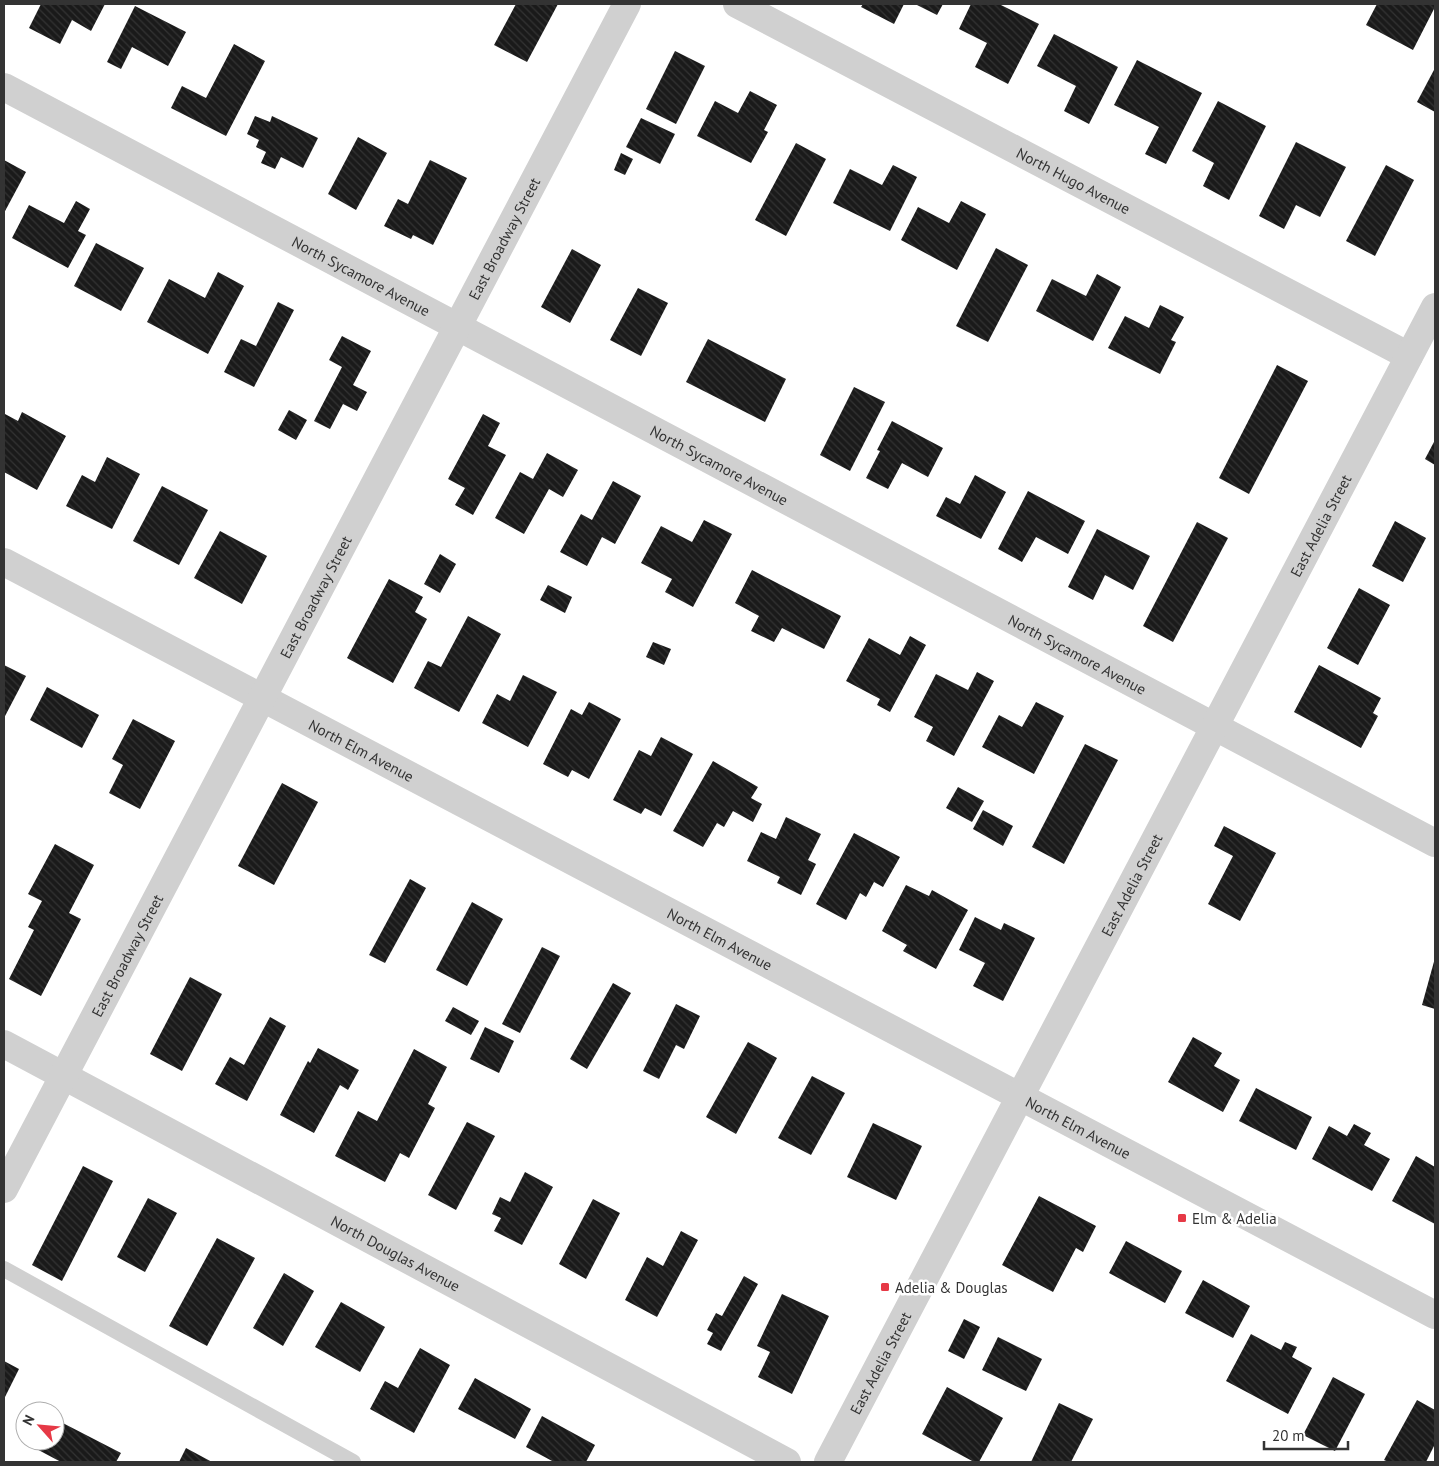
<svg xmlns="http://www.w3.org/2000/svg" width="1439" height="1466" font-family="'PT Sans',sans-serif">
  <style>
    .building { fill: url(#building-back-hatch) }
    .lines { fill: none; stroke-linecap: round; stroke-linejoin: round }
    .lane { stroke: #d0d0d0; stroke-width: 16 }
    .street { stroke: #d0d0d0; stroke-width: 28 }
    .poi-dot { fill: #e63946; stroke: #fff; stroke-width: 2 }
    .labels { text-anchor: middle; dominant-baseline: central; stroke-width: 5; stroke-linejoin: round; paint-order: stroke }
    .street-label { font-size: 15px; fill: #333; stroke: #fff }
    .poi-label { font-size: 15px; fill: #333; stroke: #fff; text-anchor: start }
  </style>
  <defs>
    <pattern id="building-back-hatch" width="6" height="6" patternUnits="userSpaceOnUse" patternTransform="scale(1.25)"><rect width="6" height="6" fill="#1a1a1a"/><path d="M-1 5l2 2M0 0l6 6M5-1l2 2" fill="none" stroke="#333"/></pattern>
  </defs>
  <rect width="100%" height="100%" fill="#fff"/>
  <g class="building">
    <path d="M41 4H105L91 31 72 20 60 44 29 28Z"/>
    <path d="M516 4H558L527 62 494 45Z"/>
    <path d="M863 4H904L894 24 861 7Z"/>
    <path d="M915 4H943L937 15Z"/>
    <path d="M971 4H999L1039 24 1008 84 975 67 987 43 959 29Z"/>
    <path d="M1377 4H1435V7L1413 50 1366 25Z"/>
    <path d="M135 6 186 32 168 66 132 47 121 69 107 62Z"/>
    <path d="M1054 34 1118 67 1089 124 1064 111 1076 86 1037 66Z"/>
    <path d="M234 44 265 61 226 136 171 108 182 86 206 98Z"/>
    <path d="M675 51 705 66 676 124 646 109Z"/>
    <path d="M1137 60 1202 93 1166 164 1145 154 1159 127 1114 105Z"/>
    <path d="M1435 68V112L1417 102Z"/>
    <path d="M750 91 777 105 764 130 768 132 751 163 697 136 715 101 738 113Z"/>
    <path d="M1218 101 1266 126 1229 200 1203 186 1214 163 1192 151Z"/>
    <path d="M255 116 270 122 272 116 318 138 303 168 281 157 275 169 261 163 266 152 256 147 259 140 247 134Z"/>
    <path d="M641 118 675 134 660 164 626 147Z"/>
    <path d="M358 137 387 153 356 210 328 194Z"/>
    <path d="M1296 142 1346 167 1320 217 1296 205 1284 229 1259 216Z"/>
    <path d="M796 143 826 159 786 236 755 220Z"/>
    <path d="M621 153 633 159 625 175 614 170Z"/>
    <path d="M4 160 26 172 4 213Z"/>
    <path d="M430 160 467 178 433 245 413 235 411 239 384 226 398 199 408 204Z"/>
    <path d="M893 165 917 177 890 231 833 203 850 169 882 185Z"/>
    <path d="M1386 165 1414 180 1375 256 1346 241Z"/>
    <path d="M76 201 90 209 78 231 86 235 68 268 12 238 29 205 64 223Z"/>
    <path d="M961 201 986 214 957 270 901 240 918 207 949 223Z"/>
    <path d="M96 243 144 268 121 311 74 286Z"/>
    <path d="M996 248 1028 265 988 342 956 326Z"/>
    <path d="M572 249 601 265 570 323 541 307Z"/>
    <path d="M218 272 244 286 208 354 147 322 169 279 205 298Z"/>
    <path d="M1097 274 1121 287 1093 341 1036 311 1052 279 1086 296Z"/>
    <path d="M638 288 668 303 641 356 610 340Z"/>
    <path d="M278 302 294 310 254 387 224 372 241 339 256 346Z"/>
    <path d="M1160 305 1184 317 1171 340 1176 342 1160 374 1108 348 1125 316 1149 328Z"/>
    <path d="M342 336 371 351 353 385 367 392 357 411 343 404 330 429 314 421 342 367 329 360Z"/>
    <path d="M708 339 786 379 765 422 686 382Z"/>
    <path d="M1277 365 1308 381 1249 494 1219 478Z"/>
    <path d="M854 387 885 402 850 471 820 455Z"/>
    <path d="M289 410 307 420 296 440 278 430Z"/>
    <path d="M22 412 66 436 37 490 4 472V415L5 414 18 421Z"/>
    <path d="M483 414 500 423 488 446 506 455 473 515 455 505 465 488 448 479Z"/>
    <path d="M892 421 943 448 928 477 902 463 888 489 866 478 880 451 877 450Z"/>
    <path d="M1435 440V465L1425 459Z"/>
    <path d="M547 453 578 470 563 497 549 489 524 534 495 518 520 472 533 479Z"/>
    <path d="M107 457 140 474 112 529 66 506 82 475 95 482Z"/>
    <path d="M975 475 1006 492 981 539 936 516 946 497 960 504Z"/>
    <path d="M613 481 641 496 615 544 602 537 587 566 560 552 581 514 592 520Z"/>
    <path d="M162 486 208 510 179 565 133 541Z"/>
    <path d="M1028 491 1085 521 1068 554 1036 537 1022 562 998 549Z"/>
    <path d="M704 520 732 534 693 607 665 592 672 579 641 563 661 526 692 542Z"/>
    <path d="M1395 521 1426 538 1403 582 1372 566Z"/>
    <path d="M1197 522 1228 538 1173 642 1143 626Z"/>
    <path d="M1097 529 1150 556 1133 590 1105 575 1093 600 1068 587Z"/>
    <path d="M220 531 267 556 242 604 194 578Z"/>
    <path d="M440 554 456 564 440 593 424 584Z"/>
    <path d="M752 570 841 616 824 649 782 628 774 642 751 631 759 616 735 603Z"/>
    <path d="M389 579 423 597 415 612 427 619 393 683 347 658Z"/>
    <path d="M548 585 572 597 565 613 540 600Z"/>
    <path d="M1359 588 1390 605 1358 665 1327 648Z"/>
    <path d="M468 616 501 634 459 712 414 688 428 661 441 667Z"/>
    <path d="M910 636 926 645 890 712 877 705 880 699 846 681 869 638 900 655Z"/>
    <path d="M653 642 671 649 664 665 646 657Z"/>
    <path d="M4 665 26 676 4 718Z"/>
    <path d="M1319 665 1381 698 1373 713 1378 716 1361 748 1294 712Z"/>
    <path d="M977 672 994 681 954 756 926 741 933 727 914 717 936 674 968 690Z"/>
    <path d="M523 675 557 692 528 747 482 723 497 694 510 701Z"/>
    <path d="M47 687 99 715 82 748 30 720Z"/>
    <path d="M589 702 621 719 589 779 572 770 568 777 543 764 571 709 582 715Z"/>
    <path d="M1036 702 1064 716 1034 774 982 747 999 715 1022 727Z"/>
    <path d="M133 719 175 741 140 809 109 793 123 765 112 759Z"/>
    <path d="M661 737 693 754 661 816 645 808 641 814 613 800 639 750 651 756Z"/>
    <path d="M1085 744 1118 760 1064 864 1032 847Z"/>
    <path d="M713 761 758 787 751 798 762 804 753 822 733 811 724 827 717 823 703 847 673 831Z"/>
    <path d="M282 783 318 802 274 885 238 866Z"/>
    <path d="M958 787 984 801 972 822 946 808Z"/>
    <path d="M983 810 1013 826 1003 846 973 829Z"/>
    <path d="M786 817 821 834 808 860 816 864 801 895 777 883 780 877 747 861 761 832 776 839Z"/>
    <path d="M1224 826 1276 853 1240 921 1208 904 1233 856 1214 846Z"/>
    <path d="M854 833 900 857 883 887 874 882 866 897 860 893 846 920 816 904Z"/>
    <path d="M55 844 94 865 69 913 81 919 41 996 9 979 34 930 28 927 42 901 28 894Z"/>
    <path d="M410 879 426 888 385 963 369 955Z"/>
    <path d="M906 885 929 896 932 890 968 910 936 969 903 951 907 945 882 931Z"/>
    <path d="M472 902 503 919 467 986 436 970Z"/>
    <path d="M975 917 1001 930 1004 923 1035 938 1003 1001 973 986 985 963 959 950Z"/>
    <path d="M542 947 560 956 520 1033 502 1024Z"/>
    <path d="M1435 958V1009L1422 1005Z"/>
    <path d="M190 977 222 994 182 1071 150 1054Z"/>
    <path d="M613 983 631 993 587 1069 570 1059Z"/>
    <path d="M676 1004 700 1016 684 1049 676 1045 659 1079 643 1071Z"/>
    <path d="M453 1007 479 1021 471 1035 445 1021Z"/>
    <path d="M270 1017 286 1026 247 1101 215 1084 230 1057 244 1065Z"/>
    <path d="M485 1027 514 1041 499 1073 470 1059Z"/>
    <path d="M1193 1037 1222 1053 1214 1066 1240 1080 1223 1112 1168 1082Z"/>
    <path d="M748 1042 777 1058 736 1134 706 1117Z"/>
    <path d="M318 1048 359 1070 348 1090 340 1085 314 1133 280 1115 308 1061 310 1063Z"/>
    <path d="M414 1049 447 1067 428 1104 435 1108 409 1158 400 1153 385 1182 335 1156 358 1111 377 1121Z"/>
    <path d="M812 1076 845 1093 811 1155 778 1138Z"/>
    <path d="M1256 1088 1312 1117 1296 1150 1239 1121Z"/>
    <path d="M467 1122 495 1136 456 1210 428 1195Z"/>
    <path d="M873 1123 922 1146 896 1200 847 1177Z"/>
    <path d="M1354 1124 1371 1133 1364 1145 1390 1159 1372 1191 1312 1159 1329 1126 1347 1136Z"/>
    <path d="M1416 1156 1435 1167V1224L1392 1201Z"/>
    <path d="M83 1166 113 1181 62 1281 32 1265Z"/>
    <path d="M525 1172 553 1187 522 1245 494 1231 501 1218 492 1214 500 1197 510 1202Z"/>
    <path d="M1039 1196 1096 1226 1083 1252 1076 1248 1053 1292 1002 1265Z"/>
    <path d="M148 1198 177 1213 145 1272 117 1257Z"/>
    <path d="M593 1199 620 1213 586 1279 559 1264Z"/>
    <path d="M681 1231 698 1240 657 1317 625 1300 647 1257 663 1266Z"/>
    <path d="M217 1238 255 1258 207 1346 169 1326Z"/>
    <path d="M1126 1241 1182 1271 1165 1303 1109 1273Z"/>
    <path d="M284 1273 314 1291 283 1346 253 1328Z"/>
    <path d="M744 1276 758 1284 721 1351 707 1344 713 1333 707 1330 716 1313 722 1316Z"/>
    <path d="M1203 1280 1250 1306 1233 1338 1185 1313Z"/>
    <path d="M782 1294 829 1316 792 1394 758 1377 770 1352 757 1346Z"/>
    <path d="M341 1302 385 1327 360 1372 315 1347Z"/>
    <path d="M964 1319 980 1327 964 1359 948 1351Z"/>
    <path d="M1251 1334 1281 1350 1285 1342 1297 1347 1292 1357 1312 1368 1288 1414 1226 1381Z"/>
    <path d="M998 1337 1042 1359 1026 1391 982 1370Z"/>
    <path d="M420 1348 450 1365 414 1433 370 1409 385 1381 398 1388Z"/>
    <path d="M4 1361 19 1369 4 1399Z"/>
    <path d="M1333 1377 1365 1394 1335 1451 1303 1435Z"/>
    <path d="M475 1378 531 1409 515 1439 458 1409Z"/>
    <path d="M947 1387 1003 1418 979 1462H974L922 1434Z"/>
    <path d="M1417 1400 1435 1410V1444L1426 1462H1388L1384 1460Z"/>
    <path d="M1059 1403 1093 1419 1071 1462H1031Z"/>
    <path d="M542 1416 595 1445 586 1462H554L526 1447Z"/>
    <path d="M55 1419 121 1453 116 1462H61L29 1445 31 1441H55Z"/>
    <path d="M186 1448 212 1462H179Z"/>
  </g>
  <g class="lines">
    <path class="lane" d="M4 1269 353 1462"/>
    <g class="street">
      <path id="s1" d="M737 4 1409 356"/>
      <path id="s2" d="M4 87 1435 843"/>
      <path id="s3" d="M4 562 1435 1315"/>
      <path id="s4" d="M4 1044 787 1462"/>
      <path id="s5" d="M4 1189 627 4"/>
      <path id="s6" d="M828 1462 1435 307"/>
    </g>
  </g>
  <g class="poi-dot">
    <rect x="1177" y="1213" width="10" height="10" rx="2.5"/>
    <rect x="880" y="1282" width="10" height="10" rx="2.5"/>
  </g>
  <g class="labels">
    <g class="street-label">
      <text stroke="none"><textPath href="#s1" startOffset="380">North Hugo Avenue</textPath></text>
      <text stroke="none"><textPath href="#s5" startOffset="1074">East Broadway Street</textPath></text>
      <text stroke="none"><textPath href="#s2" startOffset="404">North Sycamore Avenue</textPath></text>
      <text stroke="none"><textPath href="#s2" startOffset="809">North Sycamore Avenue</textPath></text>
      <text stroke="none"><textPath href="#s6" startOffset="1058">East Adelia Street</textPath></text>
      <text stroke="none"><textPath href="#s5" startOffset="669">East Broadway Street</textPath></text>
      <text stroke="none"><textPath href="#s2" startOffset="1214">North Sycamore Avenue</textPath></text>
      <text stroke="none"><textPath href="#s3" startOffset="404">North Elm Avenue</textPath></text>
      <text stroke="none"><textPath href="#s6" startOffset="652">East Adelia Street</textPath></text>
      <text stroke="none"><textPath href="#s3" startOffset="809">North Elm Avenue</textPath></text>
      <text stroke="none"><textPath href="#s5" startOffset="264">East Broadway Street</textPath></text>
      <text stroke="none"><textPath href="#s3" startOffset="1214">North Elm Avenue</textPath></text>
      <text stroke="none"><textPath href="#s4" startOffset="444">North Douglas Avenue</textPath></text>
      <text stroke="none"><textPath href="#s6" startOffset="112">East Adelia Street</textPath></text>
    </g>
    <g class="poi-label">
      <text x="1192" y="1218">Elm &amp; Adelia</text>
      <text x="895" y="1287">Adelia &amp; Douglas</text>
    </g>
  </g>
  <rect width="1439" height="1466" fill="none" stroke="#333333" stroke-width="10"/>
  <g transform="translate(40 1426) rotate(297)"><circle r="24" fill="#ffffff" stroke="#adadad"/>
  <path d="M0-4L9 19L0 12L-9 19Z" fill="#e63946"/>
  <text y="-8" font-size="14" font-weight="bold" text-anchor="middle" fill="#333333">N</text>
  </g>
  <path d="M1264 1441v8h84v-8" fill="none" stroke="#333333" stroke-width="2.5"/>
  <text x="1272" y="1441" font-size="15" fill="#333333" stroke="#ffffff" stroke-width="4" paint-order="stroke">20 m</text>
</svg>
